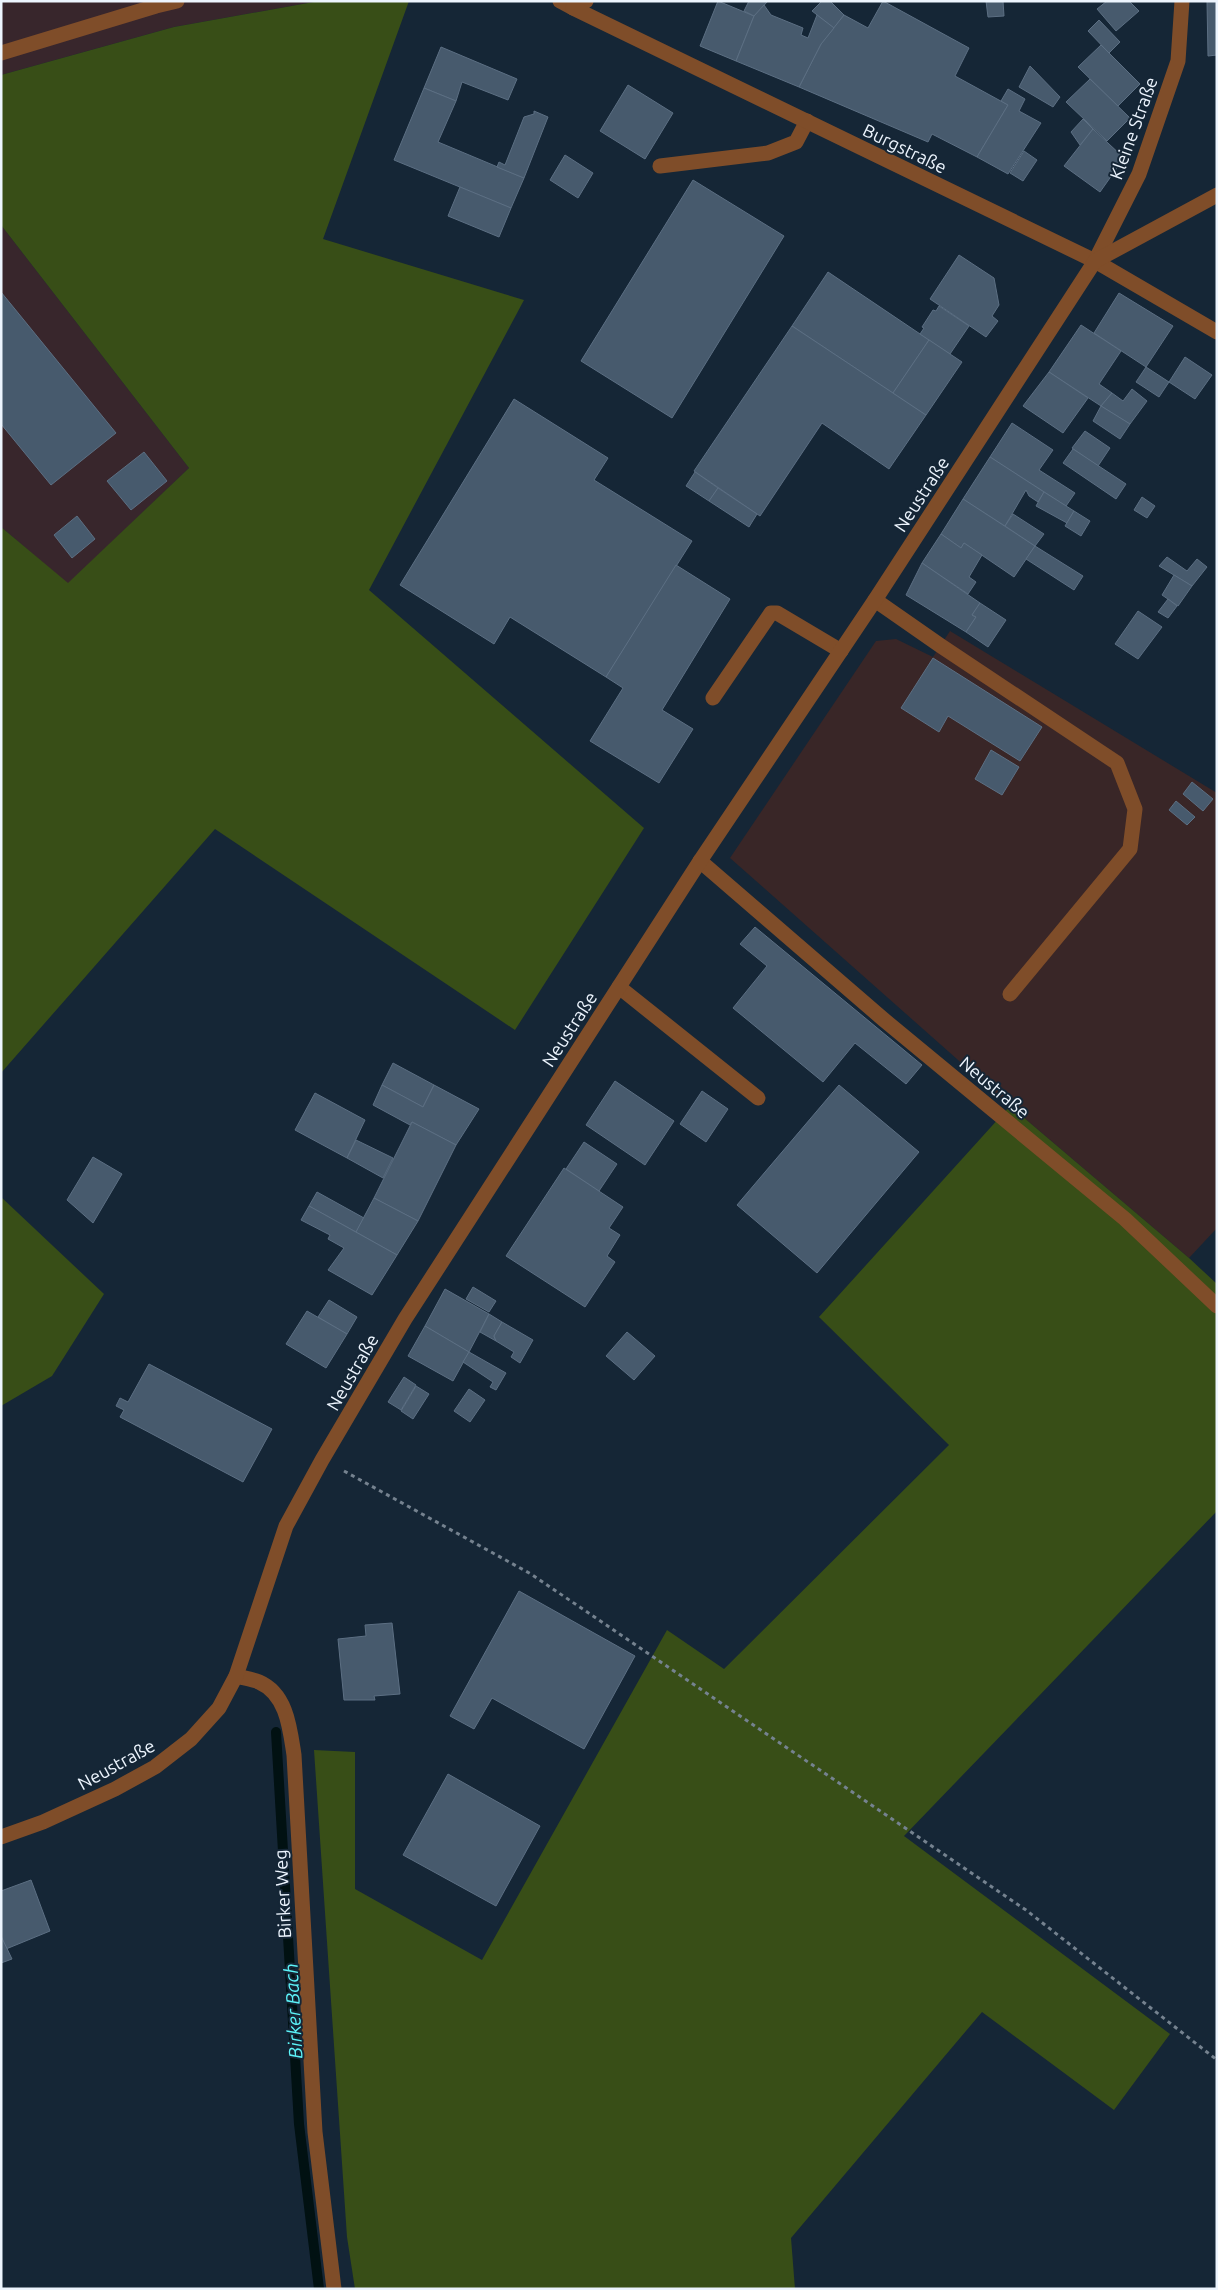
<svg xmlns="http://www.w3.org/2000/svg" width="1218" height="2290" font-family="Ubuntu,sans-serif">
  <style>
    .commercial { fill: #38262c }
    .industrial { fill: #392627 }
    .green { fill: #384e17 }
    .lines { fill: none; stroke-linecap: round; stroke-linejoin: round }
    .stream { stroke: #011112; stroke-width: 10 }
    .building { fill: #475a6d; stroke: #5c6f83 }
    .path { stroke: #75828f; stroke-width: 3; stroke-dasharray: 4 4; stroke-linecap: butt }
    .lane { stroke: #7f4d29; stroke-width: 15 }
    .street { stroke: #7f4d29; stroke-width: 15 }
    .labels { text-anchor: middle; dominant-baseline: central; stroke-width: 4; stroke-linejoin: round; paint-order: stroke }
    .street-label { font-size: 18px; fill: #edf5fe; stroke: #152636 }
    .water-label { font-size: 19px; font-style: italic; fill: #5cf4f9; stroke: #152636 }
  </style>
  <rect width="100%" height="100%" fill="#152636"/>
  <g class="commercial">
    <path d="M1 1H319L174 27 1 75Z"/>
    <path d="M1 225 189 468 68 584 1 527Z"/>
  </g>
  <path class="industrial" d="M950 631 1217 793V1228L1189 1258 1010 1106 730 858 876 641 896 639 933 657Z"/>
  <g class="green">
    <path d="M319 1H409L323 239 524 300 369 590 644 828 515 1030 215 829 1 1073V527L68 583 189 468 1 225V75L174 27Z"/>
    <path d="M1010 1106 1189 1258 1217 1284V1511L904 1836 1170 2034 1114 2110 982 2012 791 2238 795 2289H355L347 2237 314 1750 355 1752V1889L482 1960 667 1630 724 1669 949 1445 819 1317Z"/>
    <path d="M1 1197 104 1294 52 1376 1 1406Z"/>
  </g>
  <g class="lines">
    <path class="stream" d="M276 1732 299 2124 319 2289"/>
  </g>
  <g class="building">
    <path d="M718 1 754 16 736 61 700 46Z"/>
    <path d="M749 1H768L754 16 744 11Z"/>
    <path d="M822 1H830L844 15 834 28 812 11Z"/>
    <path d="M883 1 969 48 955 76 1008 105 977 157 932 134 928 142 799 87 821 44 844 15 868 28Z"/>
    <path d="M986 1H1003L1004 16 988 17Z"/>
    <path d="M1107 1H1129L1139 11 1116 31 1097 9Z"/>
    <path d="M1207 1H1217V55L1208 56Z"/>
    <path d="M764 5 771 15 803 28 801 35 808 38 817 15 834 28 821 44 799 87 736 61 754 16Z"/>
    <path d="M1099 20 1120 42 1109 53 1088 31Z"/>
    <path d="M1101 45 1140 84 1118 106 1078 67Z"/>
    <path d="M441 47 517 79 508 100 462 82 456 101 424 88Z"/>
    <path d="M1030 66 1060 97 1053 107 1019 87Z"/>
    <path d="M1090 79 1130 118 1107 141 1066 102Z"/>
    <path d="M628 85 673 113 645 159 600 131Z"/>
    <path d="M424 88 456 101 438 142 524 178 511 208 394 160Z"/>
    <path d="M1008 89 1025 99 1019 111 1041 123 1008 174 977 157 1008 105 1001 101Z"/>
    <path d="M534 111 548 117 524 178 497 167 499 162 505 165 524 117 534 114Z"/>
    <path d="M1083 119 1093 129 1080 145 1071 132Z"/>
    <path d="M1093 129 1124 158 1100 192 1064 166Z"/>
    <path d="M1024 151 1037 160 1023 181 1010 173Z"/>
    <path d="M565 155 593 173 578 198 550 180Z"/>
    <path d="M693 180 784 236 672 418 581 361Z"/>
    <path d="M460 187 511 208 499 237 448 216Z"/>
    <path d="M959 255 994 278 999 305 992 316 998 321 986 337 930 299Z"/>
    <path d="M828 272 929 340 893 393 792 326Z"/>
    <path d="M1 292 116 433 51 485 1 424Z"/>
    <path d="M1119 293 1173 326 1146 367 1094 333Z"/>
    <path d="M939 306 969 326 950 354 920 334 924 328 922 327 933 310 936 311Z"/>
    <path d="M1081 325 1121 351 1099 384 1112 393 1101 406 1049 372Z"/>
    <path d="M792 326 926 415 889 469 822 423 760 516 694 471Z"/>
    <path d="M929 340 962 362 926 415 893 393Z"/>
    <path d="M1185 357 1212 375 1195 399 1169 382Z"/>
    <path d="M1146 367 1169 382 1159 397 1136 382Z"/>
    <path d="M1049 372 1088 398 1063 433 1023 406Z"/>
    <path d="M1132 389 1147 401 1130 424 1101 406 1112 393 1123 401Z"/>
    <path d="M514 399 608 458 594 480 692 541 606 677 510 617 494 644 400 585Z"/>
    <path d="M1101 406 1130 424 1120 439 1093 421Z"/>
    <path d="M1012 423 1053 450 1039 470 1075 493 1066 506 990 457Z"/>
    <path d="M1085 431 1110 448 1098 466 1072 448Z"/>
    <path d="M1073 449 1126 484 1116 499 1063 463Z"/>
    <path d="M144 452 167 481 131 510 107 481Z"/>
    <path d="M990 457 1044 492 1038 502 1029 496 1026 490 1005 526 963 499Z"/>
    <path d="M695 472 718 488 709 501 686 486Z"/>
    <path d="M718 488 757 514 749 527 709 501Z"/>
    <path d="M1044 492 1074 511 1067 523 1036 506Z"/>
    <path d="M1142 497 1155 506 1147 518 1134 510Z"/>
    <path d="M963 499 1035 546 1014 577 964 543 961 548 941 534Z"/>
    <path d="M1074 511 1090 521 1081 536 1065 526Z"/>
    <path d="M1013 514 1044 534 1035 546 1005 526Z"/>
    <path d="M77 516 95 539 72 558 54 535Z"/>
    <path d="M941 534 961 548 964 543 982 555 969 577 976 582 968 594 922 563Z"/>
    <path d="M1035 546 1083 576 1074 590 1026 559Z"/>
    <path d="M1167 557 1187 571 1197 559 1207 567 1192 586 1159 566Z"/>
    <path d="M922 563 980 603 972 615 976 617 966 632 906 595Z"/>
    <path d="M676 565 730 599 662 710 693 729 659 783 590 741 623 688 606 677Z"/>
    <path d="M1174 575 1192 586 1178 606 1162 595Z"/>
    <path d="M1168 599 1177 606 1168 618 1158 612Z"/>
    <path d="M980 603 1006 620 988 647 966 632 976 617 972 615Z"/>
    <path d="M1138 611 1162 627 1138 659 1115 644Z"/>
    <path d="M933 658 1042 727 1020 761 948 716 939 732 901 708Z"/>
    <path d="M991 750 1019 767 1002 795 975 779Z"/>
    <path d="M1192 782 1213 799 1203 811 1183 794Z"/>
    <path d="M1176 801 1195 817 1187 825 1169 810Z"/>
    <path d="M755 927 922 1065 906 1084 855 1043 823 1082 733 1008 767 966 740 944Z"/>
    <path d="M393 1063 434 1085 423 1107 382 1085Z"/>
    <path d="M615 1081 674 1121 645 1165 586 1125Z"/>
    <path d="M382 1085 423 1107 434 1085 479 1109 456 1145 412 1122 410 1125 373 1105Z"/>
    <path d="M839 1085 919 1152 817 1273 737 1205Z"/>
    <path d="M702 1091 728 1109 706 1142 680 1124Z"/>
    <path d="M315 1093 365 1120 347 1158 295 1130Z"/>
    <path d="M412 1122 456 1145 418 1221 374 1198Z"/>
    <path d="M356 1140 393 1158 383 1178 347 1158Z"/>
    <path d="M584 1142 617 1164 599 1191 566 1169Z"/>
    <path d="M93 1157 122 1174 93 1223 67 1200Z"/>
    <path d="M564 1168 623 1207 609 1228 620 1235 607 1256 615 1262 585 1307 506 1256Z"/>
    <path d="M317 1192 364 1218 356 1232 309 1206Z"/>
    <path d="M374 1198 418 1221 397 1255 356 1232Z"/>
    <path d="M309 1206 397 1255 372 1295 328 1270 344 1248 328 1239 330 1235 301 1220Z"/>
    <path d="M473 1287 496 1301 489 1312 466 1299Z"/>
    <path d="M445 1289 489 1314 469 1352 425 1326Z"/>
    <path d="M329 1300 357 1317 347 1334 318 1317Z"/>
    <path d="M307 1311 347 1334 326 1368 286 1344Z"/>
    <path d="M489 1314 502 1322 494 1336 496 1341 480 1332Z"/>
    <path d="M502 1322 533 1340 520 1363 511 1357 514 1352 496 1341 494 1336Z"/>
    <path d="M425 1326 469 1352 453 1381 408 1356Z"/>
    <path d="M627 1332 655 1356 634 1380 606 1356Z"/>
    <path d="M469 1352 506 1373 496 1390 490 1387 493 1382 463 1362Z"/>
    <path d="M149 1364 272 1429 243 1482 120 1417 124 1410 116 1406 120 1398 128 1402Z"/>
    <path d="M404 1377 416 1385 401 1410 388 1402Z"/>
    <path d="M416 1386 429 1394 413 1419 401 1411Z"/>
    <path d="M469 1389 485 1400 470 1422 454 1411Z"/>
    <path d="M519 1591 635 1656 584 1749 492 1698 474 1729 450 1716Z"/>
    <path d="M392 1623 400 1694 374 1696 375 1700H344L338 1639 366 1636 365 1625Z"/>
    <path d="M448 1774 540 1826 496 1906 403 1855Z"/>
    <path d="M31 1880 50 1931 6 1949 1 1936V1891Z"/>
    <path d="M1 1936 12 1959 1 1963Z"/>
  </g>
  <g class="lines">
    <path class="path" d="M344 1471 531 1574 1026 1910 1217 2060"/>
    <g class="lane">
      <path d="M660 166 768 153 796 142 807 121"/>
      <path d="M875 600 941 646 1117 763 1135 809 1130 849 1010 994"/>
      <path d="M713 698 771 613H777L841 651"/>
      <path d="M619 987 758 1098"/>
    </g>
    <g class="street">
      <path d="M560 1 573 8 586 1"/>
      <path d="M573 8 1095 261 1217 332"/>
      <path d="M1 53 156 6 177 1"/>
      <path d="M1095 261 1139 174 1178 61 1182 1"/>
      <path d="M700 861 883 1019 1125 1219 1217 1306"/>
      <path d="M236 1676C243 1678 252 1679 259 1682 287 1694 290 1729 294 1755L315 2132 334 2289"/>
      <path d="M1 1837 43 1822 115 1789 155 1767 191 1739 219 1708 236 1676 286 1526 322 1460 405 1319 700 861 875 600 1095 261 1217 195"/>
    </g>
  </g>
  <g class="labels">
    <g class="street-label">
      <text transform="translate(1133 128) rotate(-70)">Kleine Straße</text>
      <text transform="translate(905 148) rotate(26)">Burgstraße</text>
      <text transform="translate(921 494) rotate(-57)">Neustraße</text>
      <text transform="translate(569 1029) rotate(-57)">Neustraße</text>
      <text transform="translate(995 1087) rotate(40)">Neustraße</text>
      <text transform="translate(352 1372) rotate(-60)">Neustraße</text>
      <text transform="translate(116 1764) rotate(-29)">Neustraße</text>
      <text transform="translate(282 1894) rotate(-93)">Birker Weg</text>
    </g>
    <g class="water-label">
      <text transform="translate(293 2011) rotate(-93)">Birker Bach</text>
    </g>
  </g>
  <rect width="1218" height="2290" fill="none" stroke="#edf5fe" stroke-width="5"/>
</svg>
